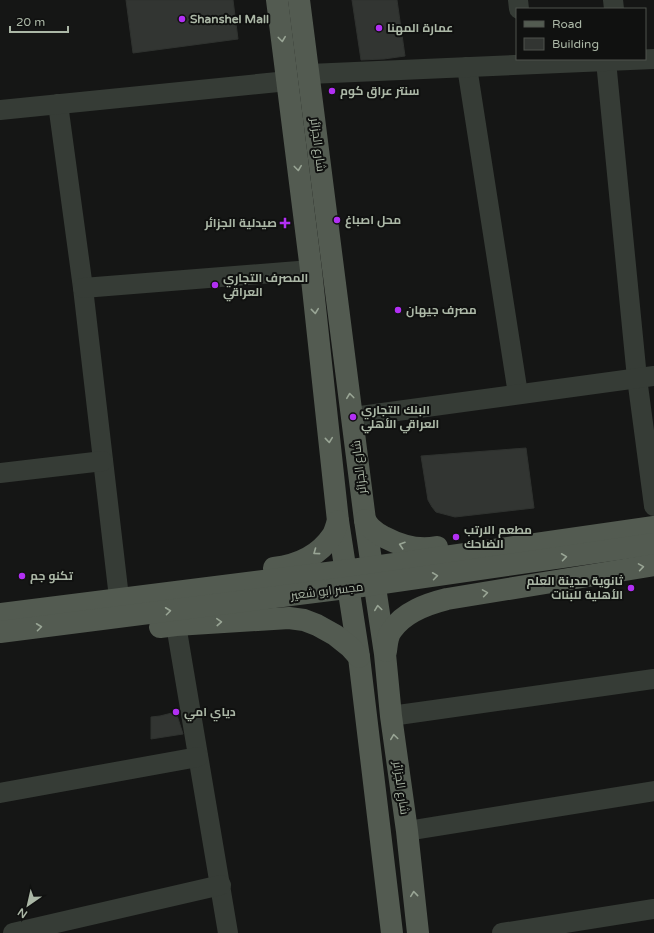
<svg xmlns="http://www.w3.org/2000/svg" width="654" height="933" font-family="'Varela Round',Cairo,sans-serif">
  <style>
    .building { fill: #323532; stroke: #2f322f }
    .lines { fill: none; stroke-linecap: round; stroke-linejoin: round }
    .minor { stroke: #363c36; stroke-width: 20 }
    .major { stroke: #535b51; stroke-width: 22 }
    .oneway { stroke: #99a595 }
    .poi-dot { fill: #b22ff4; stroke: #101110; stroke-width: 1.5 }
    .labels { text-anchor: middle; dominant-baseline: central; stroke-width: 4; stroke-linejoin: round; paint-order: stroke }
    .poi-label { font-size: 12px; font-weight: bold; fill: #abb7a6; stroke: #101110; text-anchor: start }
    .street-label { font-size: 12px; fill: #abb7a6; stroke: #101110 }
  </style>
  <rect width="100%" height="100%" fill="#151615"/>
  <g class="building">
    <path d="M126 0H233L238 39 133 53Z"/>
    <path d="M352 0H397L405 56 384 59 361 60Z"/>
    <path d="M526 448 534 508 455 517 436 512 432 507 428 500 421 456Z"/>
    <path d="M176 712 183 734 151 739V717L160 716Z"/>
  </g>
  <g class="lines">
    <g class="minor">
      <path d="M518 0 519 9"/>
      <path d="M613 0 614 9"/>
      <path d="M606 61 637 378 654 506"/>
      <path d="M467 67 518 394"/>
      <path d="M309 74 654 59"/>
      <path d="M58 104 83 288 118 589"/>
      <path d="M0 110 288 81"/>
      <path d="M83 288 311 270"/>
      <path d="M353 417 654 376"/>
      <path d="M0 473 103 461"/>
      <path d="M176 625 228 933"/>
      <path d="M391 716 654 679"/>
      <path d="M0 793 198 757"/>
      <path d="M407 831 654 791"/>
      <path d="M13 933 221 885"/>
      <path d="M502 933 654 909"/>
    </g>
    <g class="major">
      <path d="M277 0 311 270 338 521 359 657 392 933"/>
      <path d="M299 0 365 520 385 654 391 716 407 831 418 933"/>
      <path d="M365 520C367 523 369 526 371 528 375 532 380 535 384 537 401 546 418 551 437 547"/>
      <path d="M274 568C297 565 318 557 332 536 335 532 336 526 338 521"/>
      <path d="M0 614 359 569 654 527"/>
      <path d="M160 627 176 625 289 618 304 620 317 625 335 635 350 647 359 657"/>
      <path d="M0 632 362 586 654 544"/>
      <path d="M386 651C387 644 387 636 392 630 404 612 427 604 447 599L654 565"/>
    </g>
  </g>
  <defs><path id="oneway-chevron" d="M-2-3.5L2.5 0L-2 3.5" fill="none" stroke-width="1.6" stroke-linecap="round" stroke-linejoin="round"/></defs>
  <g class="oneway">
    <use href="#oneway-chevron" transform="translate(282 39) rotate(83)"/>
    <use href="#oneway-chevron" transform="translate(298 168) rotate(83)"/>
    <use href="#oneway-chevron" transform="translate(315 311) rotate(84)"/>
    <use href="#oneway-chevron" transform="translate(350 396) rotate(-97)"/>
    <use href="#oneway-chevron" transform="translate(329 440) rotate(84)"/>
    <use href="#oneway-chevron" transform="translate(402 545) rotate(-162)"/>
    <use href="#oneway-chevron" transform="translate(316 552) rotate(144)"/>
    <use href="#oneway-chevron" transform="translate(564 557) rotate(-8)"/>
    <use href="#oneway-chevron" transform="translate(641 567) rotate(-9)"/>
    <use href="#oneway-chevron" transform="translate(435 576) rotate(-8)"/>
    <use href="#oneway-chevron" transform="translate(485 593) rotate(-9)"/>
    <use href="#oneway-chevron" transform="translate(378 608) rotate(-98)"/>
    <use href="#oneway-chevron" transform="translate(168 611) rotate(-7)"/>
    <use href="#oneway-chevron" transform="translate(219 622) rotate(-3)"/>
    <use href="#oneway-chevron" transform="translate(39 627) rotate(-7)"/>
    <use href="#oneway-chevron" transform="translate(394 737) rotate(-98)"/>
    <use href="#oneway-chevron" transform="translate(414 894) rotate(-96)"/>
  </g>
  <g class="poi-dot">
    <circle cx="182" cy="19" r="4"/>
    <circle cx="379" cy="28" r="4"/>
    <circle cx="332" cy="91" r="4"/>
    <circle cx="337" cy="220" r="4"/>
    <path d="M283 217h4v4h4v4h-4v4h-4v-4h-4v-4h4z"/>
    <circle cx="215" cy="285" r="4"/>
    <circle cx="398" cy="310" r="4"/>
    <circle cx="353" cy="417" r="4"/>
    <circle cx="456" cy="537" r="4"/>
    <circle cx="22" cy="576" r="4"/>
    <circle cx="631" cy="588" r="4"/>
    <circle cx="176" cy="712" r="4"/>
  </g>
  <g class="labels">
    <g class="poi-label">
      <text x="190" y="19">Shanshel Mall</text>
      <text x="387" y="28">عمارة المهنا</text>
      <text x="340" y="91">سنتر عراق كوم</text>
      <text x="345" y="220">محل اصباغ</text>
      <text x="277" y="223" text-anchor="end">صيدلية الجزائر</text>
      <text x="223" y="278">المصرف التجاري<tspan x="223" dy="14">العراقي</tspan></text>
      <text x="406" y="310">مصرف جيهان</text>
      <text x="361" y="410">البنك التجاري<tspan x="361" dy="14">العراقي الأهلي</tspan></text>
      <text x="464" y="530">مطعم الارتب<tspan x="464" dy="14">الضاحك</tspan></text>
      <text x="30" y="576">تكنو جم</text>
      <text x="623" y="581" text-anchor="end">ثانوية مدينة العلم<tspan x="623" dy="14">الأهلية للبنات</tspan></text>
      <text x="184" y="712">دياي امي</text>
    </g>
    <g class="street-label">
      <text transform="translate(318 145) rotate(83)">شارع الجزائر</text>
      <text transform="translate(359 467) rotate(-97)">شارع الجزائر</text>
      <text transform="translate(327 591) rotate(-7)">مجسر ابو شعير</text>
      <text transform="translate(401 788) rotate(82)">شارع الجزائر</text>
    </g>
  </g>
  <rect x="516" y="8" width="130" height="52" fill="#101110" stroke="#4e534c"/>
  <rect x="524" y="21" width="20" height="6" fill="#535b51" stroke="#4e534c"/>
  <text x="552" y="28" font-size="12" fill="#abb7a6">Road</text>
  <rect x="524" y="38" width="20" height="12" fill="#323532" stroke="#4e534c"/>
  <text x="552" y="48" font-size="12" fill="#abb7a6">Building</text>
  <g transform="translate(28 905) rotate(214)" stroke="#101110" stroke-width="3" paint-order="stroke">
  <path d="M0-3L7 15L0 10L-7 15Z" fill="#abb7a6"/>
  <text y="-6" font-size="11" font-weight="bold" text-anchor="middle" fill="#abb7a6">N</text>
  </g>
  <path d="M10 26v6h58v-6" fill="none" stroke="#abb7a6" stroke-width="2"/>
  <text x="16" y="26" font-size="12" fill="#abb7a6" stroke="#101110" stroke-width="3" paint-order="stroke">20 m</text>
</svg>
